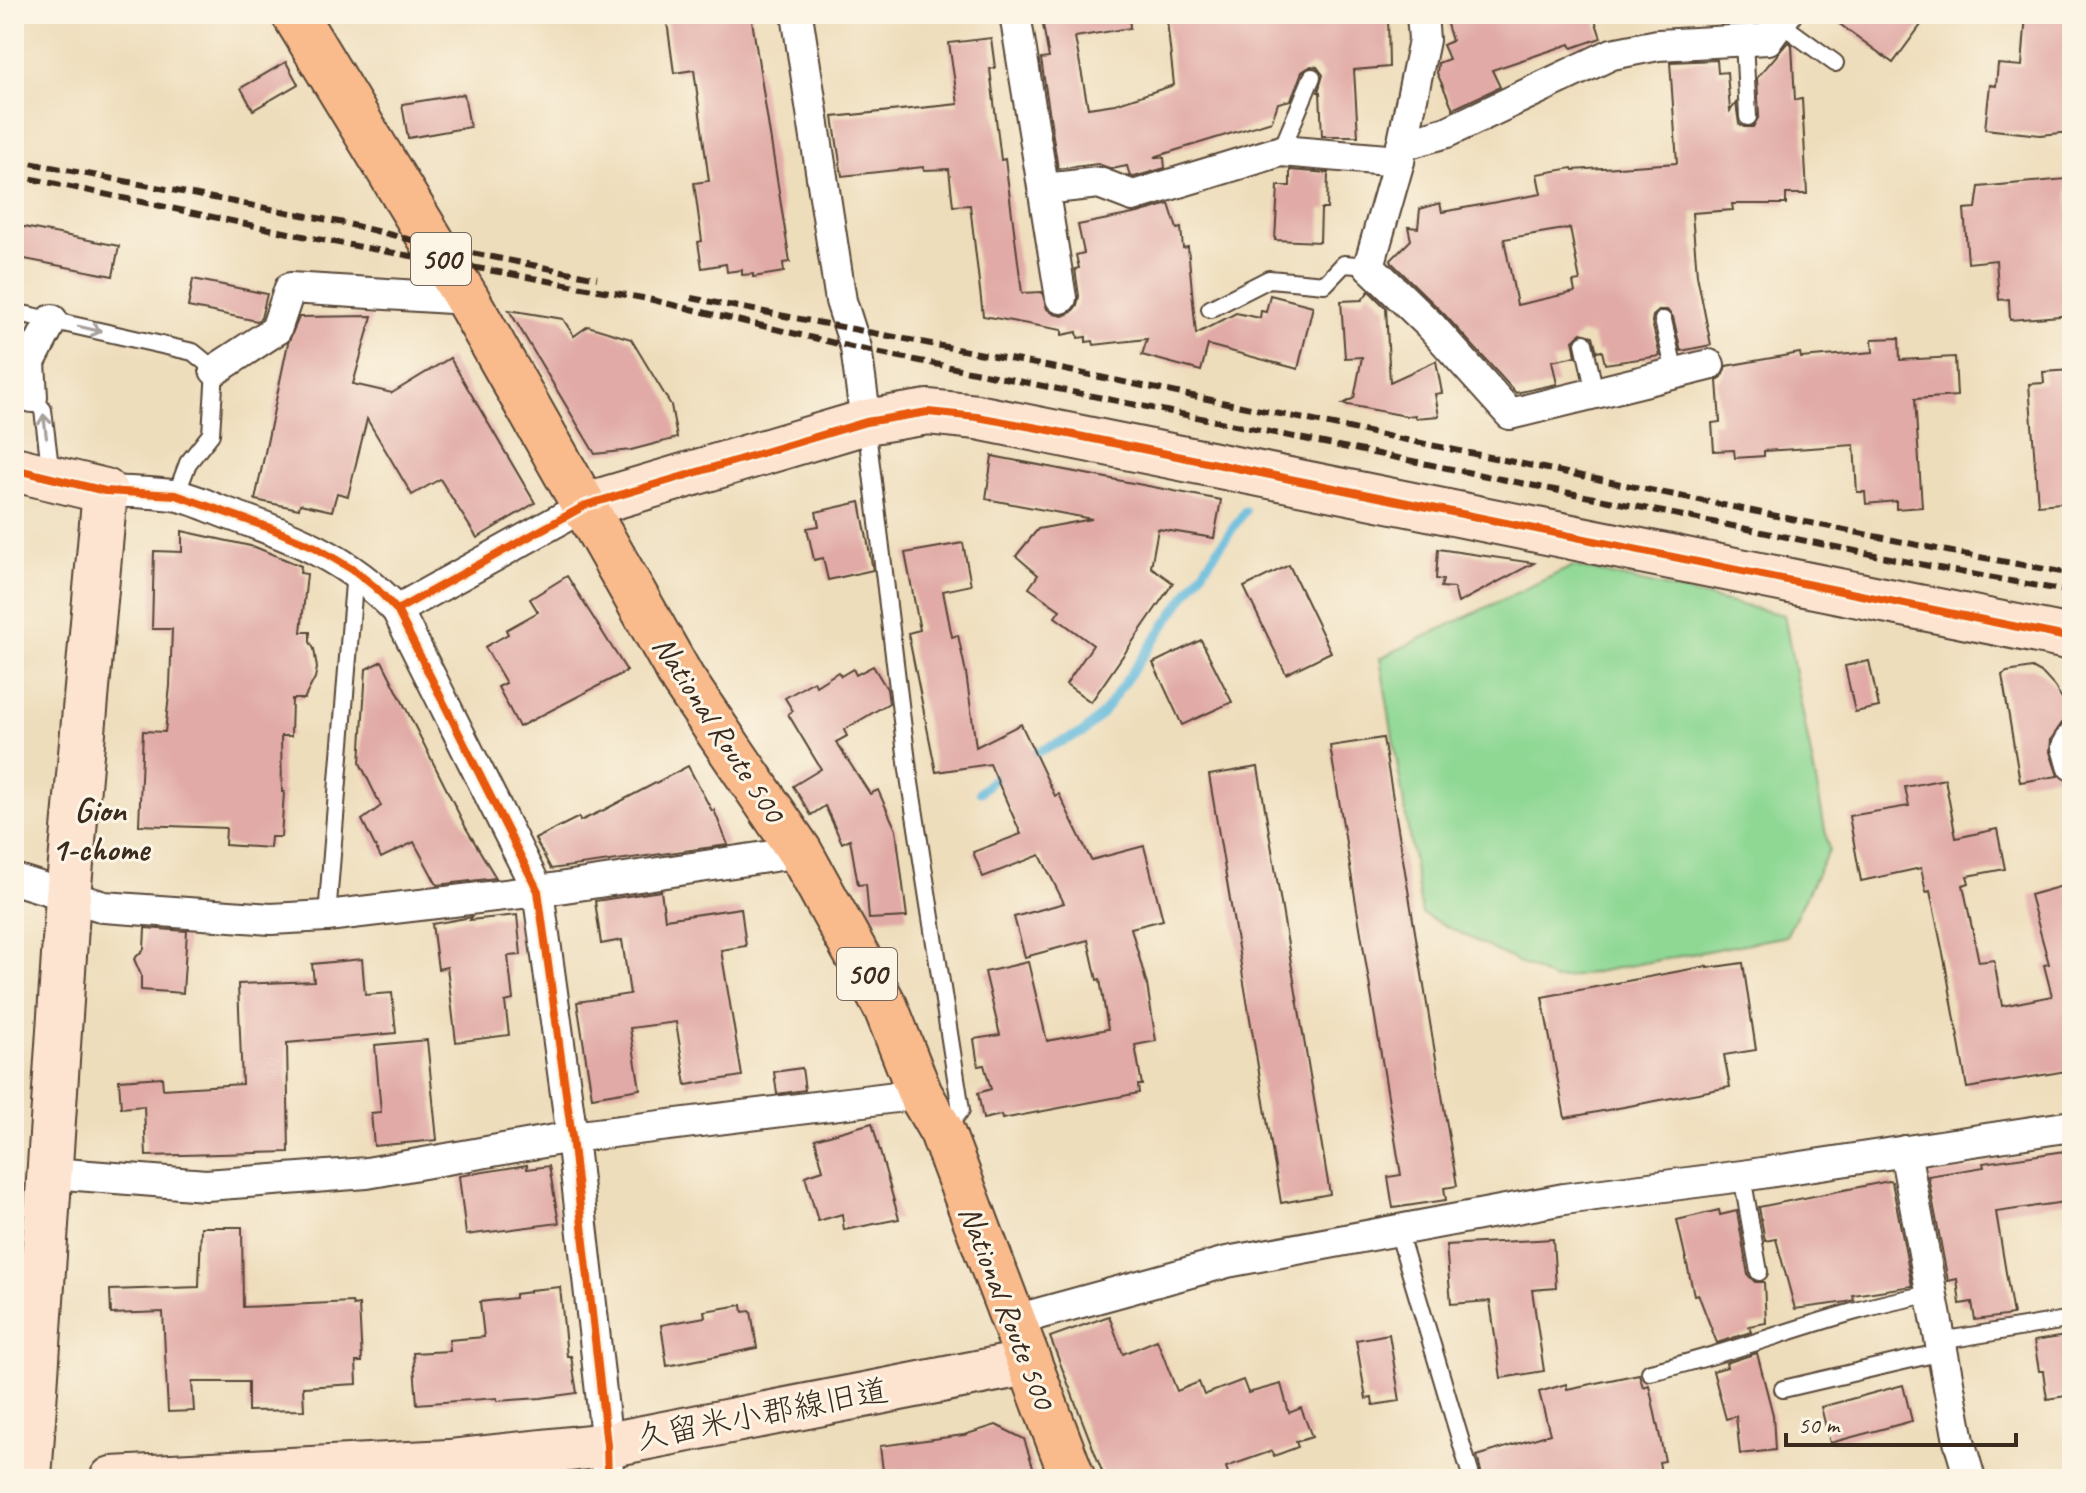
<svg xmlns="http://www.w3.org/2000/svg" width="2086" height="1493" font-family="Caveat,'Klee One',sans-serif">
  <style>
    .garden { fill: #8fd894; stroke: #658159; stroke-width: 2 }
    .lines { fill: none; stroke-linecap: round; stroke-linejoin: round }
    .stream { stroke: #5eb8db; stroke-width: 9 }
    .building { fill: #e1aaa6; fill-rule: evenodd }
    .lane-casing { stroke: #564536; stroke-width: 20 }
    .street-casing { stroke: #564536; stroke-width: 34 }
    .secondary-casing { stroke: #564536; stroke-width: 48 }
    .highway-casing { stroke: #564536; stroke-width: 48 }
    .lane { stroke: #fff; stroke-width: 16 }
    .street { stroke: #fff; stroke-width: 30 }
    .secondary { stroke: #fde4d1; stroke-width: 44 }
    .highway { stroke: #fabb8c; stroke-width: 44 }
    .rail { stroke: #3b2a1e; stroke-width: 6; stroke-dasharray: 12 6; stroke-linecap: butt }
    .cycleway-casing { stroke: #fcf5e5; stroke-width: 13 }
    .cycleway { stroke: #e8590c; stroke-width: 8 }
    .oneway { stroke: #a79f9a }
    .labels { text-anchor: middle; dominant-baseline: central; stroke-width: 6; stroke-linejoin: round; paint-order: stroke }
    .shield { fill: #fcf5e5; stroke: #75675a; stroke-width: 2 }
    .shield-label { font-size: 30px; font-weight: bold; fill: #3b2a1e }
    .street-label { font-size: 32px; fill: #3b2a1e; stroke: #fcf5e5 }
    .neighbourhood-label { font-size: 34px; font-weight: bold; fill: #3b2a1e; stroke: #fcf5e5 }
  </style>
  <rect width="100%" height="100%" fill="#fcf5e5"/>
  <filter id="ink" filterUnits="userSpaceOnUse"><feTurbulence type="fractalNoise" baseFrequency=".0125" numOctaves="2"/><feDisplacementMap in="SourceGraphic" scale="16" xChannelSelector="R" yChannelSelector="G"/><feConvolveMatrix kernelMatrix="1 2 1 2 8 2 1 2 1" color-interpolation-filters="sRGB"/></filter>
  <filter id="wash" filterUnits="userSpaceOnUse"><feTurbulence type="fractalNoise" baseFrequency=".006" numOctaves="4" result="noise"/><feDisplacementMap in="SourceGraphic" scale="32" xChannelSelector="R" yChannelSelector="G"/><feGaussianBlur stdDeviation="1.8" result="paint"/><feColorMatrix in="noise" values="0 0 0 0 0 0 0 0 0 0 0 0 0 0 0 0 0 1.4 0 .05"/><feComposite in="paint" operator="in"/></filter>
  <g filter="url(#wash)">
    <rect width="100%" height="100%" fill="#edb"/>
    <path class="garden" d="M1573 566 1784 615 1829 850 1786 936 1554 980 1422 914 1380 658Z"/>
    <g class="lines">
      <g class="stream">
        <path d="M1026 757 1084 732 1103 713 1245 511"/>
        <path d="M980 792 1003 770"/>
      </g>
    </g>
    <g id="blocks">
      <g class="building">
        <path d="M666 14H751L790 262 783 263 784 272 753 277V274L742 275V270L727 272 726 264 702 268 698 242 702 241 694 183 709 181 694 70 674 73Z"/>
        <path d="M1041 14H1129L1130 28 1075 37 1088 108 1115 104 1174 85 1167 20 1171 19 1170 14H1242L1244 25 1268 14H1388L1389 67 1354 70 1358 136H1322L1320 92H1318L1323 75 1317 67 1311 66 1302 72 1291 100 1278 103 1272 121 1154 157 1164 158 1165 168 1134 177 1130 176 1127 166 1112 169 1098 164 1058 169 1041 59 1049 58Z"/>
        <path d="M1444 14H1593L1601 38 1572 48 1570 44 1492 70 1500 87 1453 109 1437 73 1438 63 1449 59 1443 45 1452 41Z"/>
        <path d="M1826 14H1929L1893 63Z"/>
        <path d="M2026 14H2072V132L2040 135 1985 129 1990 85 1996 86 1998 64 2022 66Z"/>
        <path d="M991 38 995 68 990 69 1001 160 1005 159 1022 293 1042 292 1047 309 1054 314 1063 316 1072 312 1077 305 1079 296 1075 269 1079 268 1076 255 1084 253 1078 225 1138 213 1169 204 1177 229 1181 228 1183 248 1188 247 1196 334 1236 313 1260 318 1261 311 1266 312 1270 295 1313 306 1298 369 1208 345 1201 371 1142 355 1147 339 1094 345 1093 341 1086 342V337L1078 338 1077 332 1062 335V330L983 316 970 205 953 206 949 169 924 170 923 167 842 176 833 117 958 104 949 43Z"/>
        <path d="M1788 42 1792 45 1795 100 1802 99 1807 194H1786V204H1732L1733 210 1692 213 1697 275 1711 345 1681 351 1673 317 1667 310H1660L1653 316 1652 322 1660 356 1605 364 1602 351 1597 352 1593 336 1581 333 1573 340 1576 356 1552 361 1557 384 1516 393 1444 314 1392 263 1391 260 1411 240 1408 227 1418 228 1420 209 1440 203 1442 212 1541 194 1537 174 1572 168 1573 170 1677 163 1670 62 1717 60 1718 73 1727 72 1730 111 1736 103 1739 124 1744 127H1753L1759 116 1757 78ZM1570 228 1580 281 1573 282 1575 292 1517 305 1504 239Z"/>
        <path d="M286 62 298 84 253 110 241 88Z"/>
        <path d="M464 94 470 127 408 138 402 104Z"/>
        <path d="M1290 170 1328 173 1327 209H1321L1320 242 1275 240 1278 186H1290Z"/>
        <path d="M2066 179 2072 260V315L2010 320 2009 299 1999 300 1996 260 1968 263 1964 209 1976 208 1979 187Z"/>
        <path d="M14 225 119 246 113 276 14 257Z"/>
        <path d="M193 279 267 294 261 318 257 321 188 307Z"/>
        <path d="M1369 291 1386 308 1390 382 1436 361 1442 393 1435 394 1439 416 1415 418V415L1406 416 1343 404 1354 398 1362 357 1345 358 1341 301 1362 300Z"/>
        <path d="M509 310 563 319 574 336 588 326 631 339 671 405 677 438 631 450 595 454Z"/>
        <path d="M372 316 353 384 392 393 450 358 535 503 477 538 440 479 412 495 367 419 348 496 337 493 332 511 300 504 299 509 255 500 288 343 299 317Z"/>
        <path d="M1899 338 1900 360 1955 357 1957 396 1915 399 1922 507 1896 509V501L1866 504 1865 492H1857L1854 445 1764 451V456L1735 458 1734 450 1714 451 1712 423 1720 422 1717 381 1722 377 1726 366 1800 353 1801 358 1873 352 1872 339Z"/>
        <path d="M2072 370V502L2038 505 2029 384 2044 383 2043 372Z"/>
        <path d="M992 456 1221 500 1214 538 1158 529 1151 567 1173 583 1091 702 1066 684 1093 645 1055 617 1060 610 1029 588 1038 575 1016 556 1038 529 1092 519 986 499Z"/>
        <path d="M860 502 873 570 828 580 823 558 814 560 807 528 819 526 816 512Z"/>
        <path d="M182 531 255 547 301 566 300 573 307 574 301 632H310V642L314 649 317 668 315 678 304 699H292L291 736H281L282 792H284L281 837H271L270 848 225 845 226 828 139 825 143 731 165 732 170 686 172 629H152L154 551 182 552Z"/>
        <path d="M963 543 971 585 943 591 952 637 958 635 966 673 976 747 1021 724 1055 796 1059 794 1091 860 1144 846 1163 920 1131 928 1147 985 1156 1041 1135 1045 1142 1085H1138L1139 1093 1002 1119 1001 1115 983 1119 978 1093 991 1089 984 1065 978 1066 974 1039 1000 1035 985 972 1028 962 1047 1041 1108 1029 1100 979 1097 980 1088 940 1025 957 1014 917 1064 903 1040 855 983 877 973 852 1021 834 990 764 936 772 908 633 920 630 905 553Z"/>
        <path d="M1438 549 1534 563 1458 603 1454 588 1441 587 1443 580 1436 579Z"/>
        <path d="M1289 565 1331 652 1286 674 1244 587Z"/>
        <path d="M567 576 627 671 519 727 498 687 506 683 485 647 508 634 506 630 538 612 530 599Z"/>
        <path d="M1201 640 1232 702 1182 725 1153 663Z"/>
        <path d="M382 661 466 828 496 878 437 885 414 842 381 858 362 820 381 806 360 763 366 669Z"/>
        <path d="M1869 661 1879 707 1855 712 1845 666Z"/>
        <path d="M873 666 887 689 889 703 844 730 847 736 836 742 870 794 878 790 896 830 907 917 869 919 866 884 858 885 850 839 842 843 825 806 811 815 793 786 821 769 788 714 793 711 785 698 814 681 816 686 838 672 841 676 853 669 856 675Z"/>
        <path d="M2032 668 2043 674 2054 686 2069 709 2070 720 2062 723 2051 739 2050 752 2058 776 2020 782 2002 675 2007 672Z"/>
        <path d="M1383 738 1457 1186 1444 1188 1446 1200 1393 1208 1388 1177 1401 1175 1330 746Z"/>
        <path d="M688 766 712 811 714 810 728 845 551 869 535 839 579 817 580 821 604 810Z"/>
        <path d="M1258 767 1330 1194 1281 1203 1209 775Z"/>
        <path d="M1945 779 1956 838 1997 829 2005 869 1967 876 1969 883 1963 885 1979 962 1994 960 2002 1006 2052 996 2044 965 2049 964 2030 895 2066 885 2072 906V1070L1967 1088 1945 963 1930 891 1926 892 1921 868 1861 881 1849 816 1909 806 1905 787Z"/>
        <path d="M661 891 665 919 741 908 746 946 721 950 742 1076 686 1085 676 1022 630 1028 640 1089 592 1097 577 1002 630 994 622 940 601 944 595 901Z"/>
        <path d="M517 915 521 955 508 956 513 1000 505 1002 509 1035 456 1042 447 967 438 969 432 924 472 917 470 920Z"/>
        <path d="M145 928 187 931 183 993 141 990V975L134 959 144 949Z"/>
        <path d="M362 959 365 995 392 993 396 1033 287 1043 289 1152 146 1156 144 1106 121 1108 119 1080 162 1077 163 1089 242 1084 238 984 314 981 312 964Z"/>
        <path d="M1743 963 1756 1050 1724 1055 1730 1087 1565 1118 1542 997 1707 966V968Z"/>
        <path d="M427 1040 437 1140 374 1146 371 1113 381 1112 375 1045Z"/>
        <path d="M802 1068 805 1090 777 1094 774 1072Z"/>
        <path d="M872 1123 899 1219 844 1230 842 1214 818 1221 805 1176 823 1170 815 1139Z"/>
        <path d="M2072 1150V1201L1996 1212 2013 1315 1975 1320 1972 1302 1960 1304 1957 1279 1948 1281 1928 1176 1984 1167 1983 1163Z"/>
        <path d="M527 1165V1169L549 1166 559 1223 466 1235 459 1176Z"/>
        <path d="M1889 1181 1892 1182 1912 1286 1853 1295 1854 1300 1847 1302 1795 1309 1776 1239 1765 1241 1759 1207Z"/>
        <path d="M1719 1210 1720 1215 1737 1211 1748 1275 1755 1282H1764L1766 1323 1749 1326 1751 1332 1717 1343 1698 1294 1694 1295 1677 1220Z"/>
        <path d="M201 1227H242L243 1307 352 1302 353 1306 359 1305 362 1362H356L357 1384 303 1387 304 1410 248 1411V1382H192L194 1411 168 1412 163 1312 111 1314 110 1290 199 1287Z"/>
        <path d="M1553 1239 1556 1288 1532 1290 1544 1371 1501 1378 1490 1301 1451 1304 1446 1245Z"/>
        <path d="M560 1287 567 1356H571L577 1393 541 1398 497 1401V1398L417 1404 413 1353 450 1351 449 1340 484 1337 480 1302 515 1298V1294L530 1292V1290Z"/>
        <path d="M742 1305 743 1312 751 1311 757 1348 667 1366 661 1325 705 1317 704 1311Z"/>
        <path d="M1109 1316 1123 1354 1157 1340 1177 1391 1199 1382 1204 1395 1243 1380 1248 1393 1281 1384 1289 1413 1301 1408 1312 1437 1296 1442 1298 1447 1274 1456 1272 1451 1226 1467 1230 1479H1105L1050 1337Z"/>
        <path d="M1389 1334 1400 1401 1373 1405 1372 1398 1366 1399 1356 1340Z"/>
        <path d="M2072 1335V1395L2047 1399 2043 1371H2039L2034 1341Z"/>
        <path d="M1757 1353 1773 1415 1775 1450 1740 1454 1736 1416 1726 1419 1713 1371 1727 1367 1726 1363Z"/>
        <path d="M1639 1374 1643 1387 1649 1385 1665 1461 1659 1462 1661 1473 1628 1479H1483L1477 1456 1550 1434 1539 1392 1566 1384 1567 1389Z"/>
        <path d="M1903 1385 1912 1421 1830 1443 1821 1407Z"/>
        <path d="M996 1425 1024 1439 1037 1479H884L880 1446 964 1435Z"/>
      </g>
    </g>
  </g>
  <g filter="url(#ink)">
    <use href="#blocks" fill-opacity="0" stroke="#564536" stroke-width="2"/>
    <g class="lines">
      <defs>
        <g id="lane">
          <path d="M1780 23 1835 63"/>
          <path d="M1744 41 1748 117"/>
          <path d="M1281 151 1312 77"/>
          <path d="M1210 309 1269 279 1325 284 1344 264 1369 266"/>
          <path d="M14 312 193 352 215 370 211 434 188 463 176 495"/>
          <path d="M1663 320 1675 373"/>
          <path d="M1584 343 1595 393"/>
          <path d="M14 393 32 397 43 410 51 475"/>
          <path d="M866 424 908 770 961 1110 943 1131"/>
          <path d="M327 916 355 571"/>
          <path d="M1742 1176 1759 1272"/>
          <path d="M1398 1231 1472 1479"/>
          <path d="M1940 1341 2072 1319"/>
          <path d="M1650 1372C1745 1351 1835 1310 1931 1294"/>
          <path d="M1783 1389 1942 1352"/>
        </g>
        <g id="street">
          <path d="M797 14 841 301 856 348 866 422"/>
          <path d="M1015 14 1061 298"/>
          <path d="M1402 145 1447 132 1612 54 1658 45 1768 39 1786 14"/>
          <path d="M1399 161 1369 266 1431 326 1510 414 1709 365"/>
          <path d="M1044 189 1099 183 1133 196 1281 151 1399 161 1424 40 1422 14"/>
          <path d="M215 370 276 330 290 288 467 299"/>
          <path d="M32 397 30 362 52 320"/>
          <path d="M105 491C127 492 151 492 173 495 191 497 209 507 226 513 292 536 348 558 397 610L538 891 572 1137 607 1445 608 1479"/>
          <path d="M397 610 586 505"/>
          <path d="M2072 738 2067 747 2072 765"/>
          <path d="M14 879 104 907 271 919 327 916 538 891 800 852"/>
          <path d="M1905 1151 1959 1441 1970 1479"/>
          <path d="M51 1173 206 1185 367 1173 572 1137 920 1094"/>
          <path d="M1012 1321 1227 1262 1564 1199 1742 1176 2072 1126"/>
        </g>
        <g id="secondary">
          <path d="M14 469 105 491 68 896 29 1479"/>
          <path d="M586 505 866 422 928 412 977 417 2072 638"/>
          <path d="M112 1479 449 1462 607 1445 1028 1363"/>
        </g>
        <path id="highway" d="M294 14 467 299 683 680 800 852 886 1008 920 1094 942 1132 1073 1479"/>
      </defs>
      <use href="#lane" class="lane-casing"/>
      <use href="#street" class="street-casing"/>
      <use href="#secondary" class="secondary-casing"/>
      <use href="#highway" class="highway-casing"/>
      <use href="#lane" class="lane"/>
      <use href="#street" class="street"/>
      <use href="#secondary" class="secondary"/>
      <use href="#highway" class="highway"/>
      <g class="rail">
        <path d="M14 160 344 223 432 245 597 278"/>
        <path d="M14 175 317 239 648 299 856 348 1949 570 2072 592"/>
        <path d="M691 298 1051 367 1952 552 2072 574"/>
      </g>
      <defs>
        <g id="cycleway">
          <path d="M14 469 105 491 176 495 270 528 315 547 355 571 375 587 397 610 538 891 572 1137 607 1445 608 1479"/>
          <path d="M397 610 586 505 866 422 928 412 977 417 1049 430 2072 638"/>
        </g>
      </defs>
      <use href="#cycleway" class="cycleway-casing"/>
      <use href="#cycleway" class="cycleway"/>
    </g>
    <defs><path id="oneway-shaft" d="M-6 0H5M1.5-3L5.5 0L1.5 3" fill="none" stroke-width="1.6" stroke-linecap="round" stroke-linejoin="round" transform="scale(2)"/></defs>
    <g class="oneway">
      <use href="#oneway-shaft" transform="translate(90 329) rotate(13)"/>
      <use href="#oneway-shaft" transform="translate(45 426) rotate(-97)"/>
    </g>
  </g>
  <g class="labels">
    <g class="shield">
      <rect x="411" y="233" width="60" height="52" rx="6"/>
      <rect x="837" y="948" width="60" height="52" rx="6"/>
    </g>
    <g class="shield-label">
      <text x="441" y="259">500</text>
      <text x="867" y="974">500</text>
    </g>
    <g class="street-label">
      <text transform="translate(719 729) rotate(57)">National Route 500</text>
      <text transform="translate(1007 1307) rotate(69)">National Route 500</text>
      <text transform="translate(762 1414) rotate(-11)">久留米小郡線旧道</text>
    </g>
    <g class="neighbourhood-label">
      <text x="100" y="809">Gion<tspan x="100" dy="39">1-chome</tspan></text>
    </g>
  </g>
  <rect width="2086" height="1493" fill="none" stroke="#fcf5e5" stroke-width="48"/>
  <path d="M1786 1433v12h230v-12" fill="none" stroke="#3b2a1e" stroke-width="4"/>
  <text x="1798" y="1433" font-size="24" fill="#3b2a1e" stroke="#fcf5e5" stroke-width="6" paint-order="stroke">50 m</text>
</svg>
